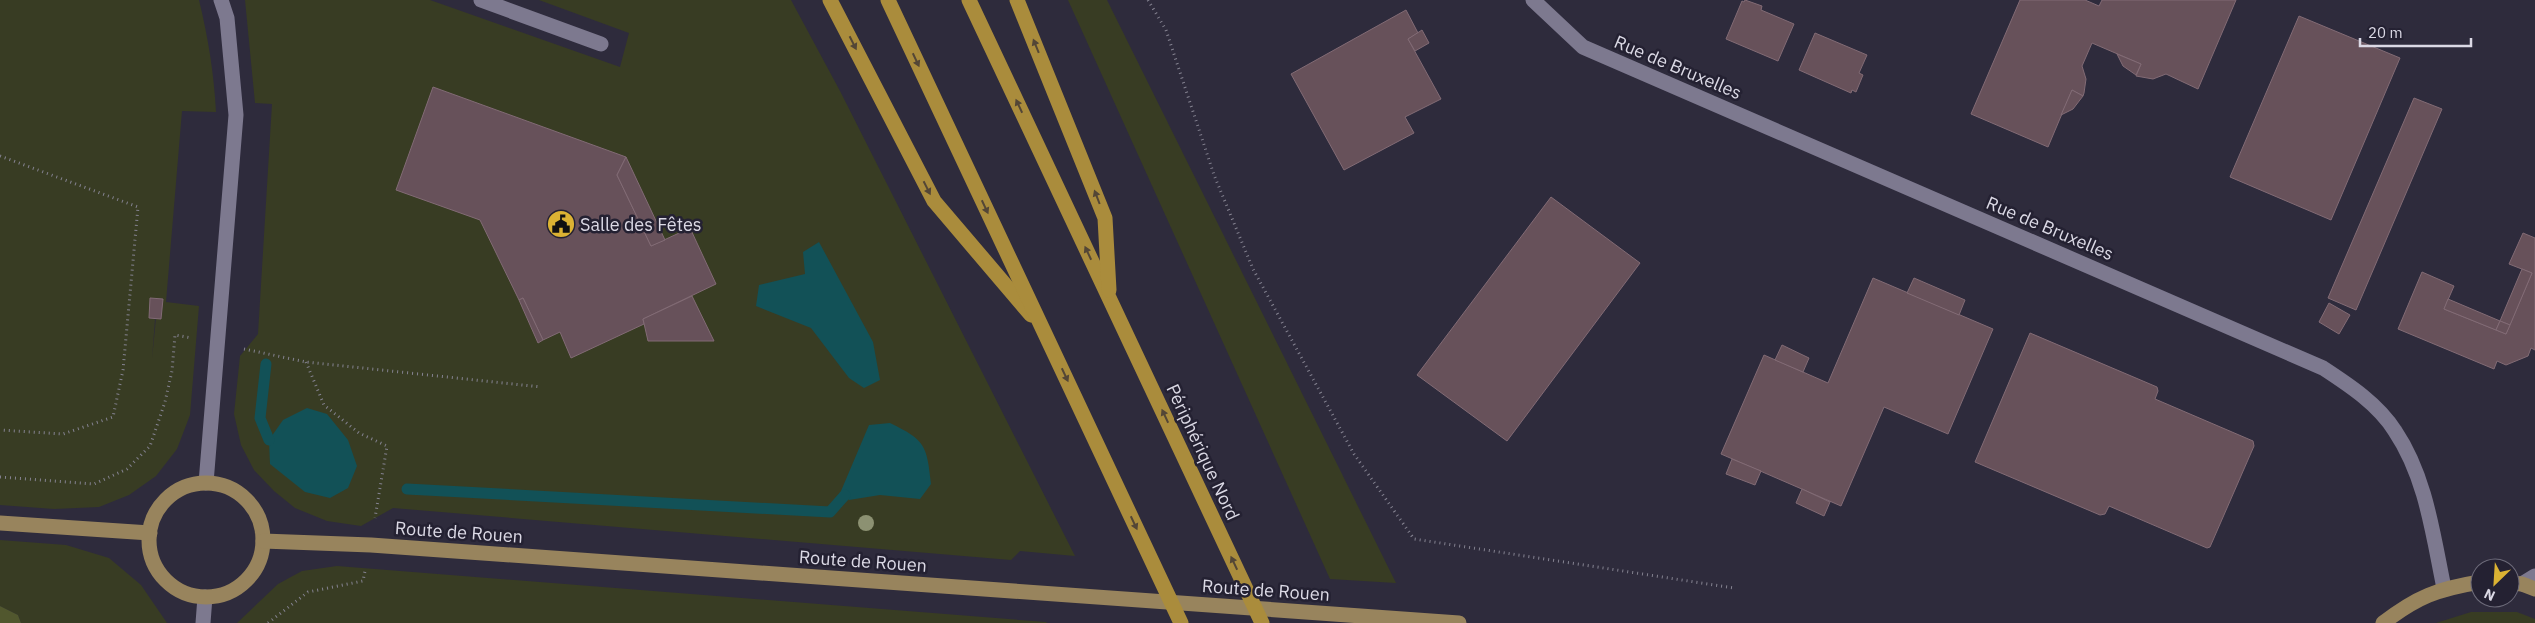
<svg xmlns="http://www.w3.org/2000/svg" width="2535" height="623" font-family="'IBM Plex Sans',sans-serif">
  <style>
    .green { fill: #383c23; fill-rule: evenodd }
    .forest { fill: #51572e }
    .water { fill: #125157 }
    .lines { fill: none; stroke-linecap: round; stroke-linejoin: round }
    .stream { stroke: #125157; stroke-width: 11 }
    .building { fill: #67515a; stroke: #826b75 }
    .path { stroke: #858391; stroke-width: 3; stroke-dasharray: 1 4; stroke-linecap: butt }
    .minor { stroke: #7d798f; stroke-width: 15 }
    .major { stroke: #98845d; stroke-width: 15 }
    .highway { stroke: #aa8c3c; stroke-width: 15 }
    .tree { fill: #8c9172 }
    .oneway { fill: #534636 }
    .labels { text-anchor: middle; dominant-baseline: central; stroke-width: 5; stroke-linejoin: round; paint-order: stroke }
    .street-label { font-size: 18px; fill: #dbd9e5; stroke: #242132 }
    .poi-label { font-size: 18px; fill: #dbd9e5; stroke: #242132; text-anchor: start }
  </style>
  <rect width="100%" height="100%" fill="#2e2b3c"/>
  <g class="green">
    <path d="M0 0H199C208 37 214 73 216 112L182 111 166 302 199 306 190 415 177 449 156 476 129 495 99 507 54 509 0 505ZM150 298 163 299 161 318 157 308 152 359 155 319 149 318Z"/>
    <path d="M245 0H430L620 67 629 33 539 0H791L840 91 1075 556 1020 551 1011 560 393 508 361 526 327 521 295 508 274 491 254 470 241 445 234 414 240 356 258 334 272 104 255 103Z"/>
    <path d="M1068 0H1107L1396 583 1330 579Z"/>
    <path d="M0 540 66 545 109 558 141 585 167 623H21L18 615 0 606Z"/>
    <path d="M337 566 1046 622 1047 623H237L278 584 302 571Z"/>
    <path d="M2471 612H2517L2535 619V623H2436Z"/>
  </g>
  <path class="forest" d="M0 606 18 615 21 623H0Z"/>
  <g class="water">
    <path d="M819 242 873 342 880 380 864 388 849 378 811 328 756 306 759 285 805 274 803 252Z"/>
    <path d="M307 408 327 414 348 440 357 466 348 488 330 498 305 492 270 464 269 440 283 420Z"/>
    <path d="M890 423C925 440 927 445 931 484L920 499 880 495 849 500 841 491 869 425Z"/>
  </g>
  <g class="lines">
    <g class="stream">
      <path d="M266 364 260 418 269 440"/>
      <path d="M407 489 830 512 845 495"/>
    </g>
  </g>
  <g class="building">
    <path d="M1745 0 1762 6 1761 10 1794 24 1778 61 1726 39 1742 1 1744 2Z"/>
    <path d="M2020 0H2085L2099 6 2102 0H2236L2198 89 2166 74 2153 79 2136 76 2141 64 2092 43 2082 66 2086 79 2084 93 2083 96 2072 90 2048 147 1971 114Z"/>
    <path d="M1406 10 1418 33 1408 39 1441 99 1405 117 1414 133 1344 170 1291 74Z"/>
    <path d="M2299 16 2400 58 2331 220 2230 177Z"/>
    <path d="M1422 30 1429 43 1415 51 1408 39Z"/>
    <path d="M1815 33 1867 55 1859 73 1863 75 1856 92 1852 90 1851 93 1799 70Z"/>
    <path d="M2117 54 2141 64 2136 75 2123 66Z"/>
    <path d="M433 87 626 157 617 175 651 246 690 228 716 284 643 319 644 324 571 358 560 332 543 340 523 298 519 300 480 220 396 190Z"/>
    <path d="M2072 90 2083 96 2073 109 2061 115Z"/>
    <path d="M2414 98 2442 109 2356 310 2328 298Z"/>
    <path d="M626 157 665 240 651 246 617 175Z"/>
    <path d="M1551 197 1640 263 1507 441 1417 375Z"/>
    <path d="M2523 233 2535 238V350L2531 348 2528 356 2506 365 2497 361 2494 369 2398 329 2422 272 2454 286 2444 309 2506 334 2532 273 2509 264Z"/>
    <path d="M2522 269 2532 273 2510 325 2500 321Z"/>
    <path d="M1873 278 1993 329 1948 434 1884 407 1841 506 1721 454 1764 355 1828 383Z"/>
    <path d="M1914 278 1965 300 1959 315 1907 293Z"/>
    <path d="M692 296 714 341H648L643 319Z"/>
    <path d="M150 298 163 299 161 319 149 318Z"/>
    <path d="M523 298 543 340 538 343 519 300Z"/>
    <path d="M2448 299 2500 321 2496 330 2444 309Z"/>
    <path d="M2329 303 2350 315 2339 334 2319 322Z"/>
    <path d="M2500 321 2510 325 2506 334 2496 330Z"/>
    <path d="M2030 333 2157 387 2158 391 2155 399 2253 441 2254 446 2210 547 2207 548 2109 506 2105 514 2100 515 1975 462Z"/>
    <path d="M1782 345 1809 358 1803 372 1775 360Z"/>
    <path d="M1732 459 1761 471 1755 485 1726 474Z"/>
    <path d="M1802 489 1830 502 1824 516 1796 503Z"/>
  </g>
  <g class="lines">
    <g class="path">
      <path d="M1148 0 1166 30 1214 175 1253 269 1354 454 1414 539 1734 588"/>
      <path d="M0 156 138 207 123 370 113 417 63 434 0 430"/>
      <path d="M244 349 306 362 541 387"/>
      <path d="M306 362 324 405 359 433 387 446 375 518"/>
      <path d="M0 477 94 484 127 469 150 446 165 402 172 371 175 335 192 338"/>
      <path d="M268 623 308 592 363 581 365 571"/>
    </g>
    <g class="minor">
      <path d="M481 0 601 44"/>
      <path d="M1533 0 1583 47 2323 368C2349 385 2378 404 2395 431 2426 477 2433 535 2444 588"/>
      <path d="M206 483 236 115 227 18 221 0"/>
      <path d="M2522 584 2535 576"/>
      <path d="M203 623 205 597"/>
    </g>
    <g class="major">
      <circle cx="206" cy="540" r="57"/>
      <path d="M0 523 150 533"/>
      <path d="M263 541 371 545 1459 623"/>
      <path d="M2510 583 2522 584 2535 589"/>
      <path d="M2383 623C2417 597 2437 589 2480 582"/>
    </g>
    <g class="highway">
      <path d="M830 0 934 201 1031 315"/>
      <path d="M888 0 1181 623"/>
      <path d="M969 0 1262 623"/>
      <path d="M1017 0 1105 218 1109 290"/>
    </g>
  </g>
  <circle class="tree" cx="866" cy="523" r="8"/>
  <defs><path id="oneway-solid" d="M-6-.8H1V-3.2L6.5 0L1 3.2V.8H-6Z" transform="scale(1.25)"/></defs>
  <g class="oneway">
    <use href="#oneway-solid" transform="translate(853 43) rotate(63)"/>
    <use href="#oneway-solid" transform="translate(1036 46) rotate(-112)"/>
    <use href="#oneway-solid" transform="translate(916 60) rotate(65)"/>
    <use href="#oneway-solid" transform="translate(1019 106) rotate(-115)"/>
    <use href="#oneway-solid" transform="translate(927 188) rotate(63)"/>
    <use href="#oneway-solid" transform="translate(1097 197) rotate(-111)"/>
    <use href="#oneway-solid" transform="translate(985 207) rotate(65)"/>
    <use href="#oneway-solid" transform="translate(1088 253) rotate(-115)"/>
    <use href="#oneway-solid" transform="translate(1065 375) rotate(65)"/>
    <use href="#oneway-solid" transform="translate(1165 416) rotate(-115)"/>
    <use href="#oneway-solid" transform="translate(1134 523) rotate(65)"/>
    <use href="#oneway-solid" transform="translate(1234 563) rotate(-115)"/>
  </g>
  <defs>
    <symbol id="civic-disc" viewBox="-11 -11 22 22"><circle r="9.5" fill="#dbb233" stroke="#242132"/><path d="M-.6-6.5H3V-4.5H.6V-3L4-1V1h2V6H-6V1h2V-1L-.6-3ZM-1.2 2.5V6h2.4V2.5Z" fill="#111"/></symbol>
  </defs>
  <g fill-rule="evenodd">
    <use href="#civic-disc" x="545" y="208" width="32" height="32"/>
  </g>
  <g class="labels">
    <g class="street-label">
      <text transform="translate(1678 67) rotate(23)">Rue de Bruxelles</text>
      <text transform="translate(2050 228) rotate(23)">Rue de Bruxelles</text>
      <text transform="translate(1203 452) rotate(65)">Périphérique Nord</text>
      <text transform="translate(459 532) rotate(4)">Route de Rouen</text>
      <text transform="translate(863 561) rotate(4)">Route de Rouen</text>
      <text transform="translate(1266 590) rotate(4)">Route de Rouen</text>
    </g>
    <g class="poi-label">
      <text x="580" y="224">Salle des Fêtes</text>
    </g>
  </g>
  <g transform="translate(2495 583) rotate(205)"><circle r="24" fill="#242132" stroke="#6d6b7a"/>
  <path d="M0-4L9 19L0 12L-9 19Z" fill="#dbb233"/>
  <text y="-8" font-size="14" font-weight="bold" text-anchor="middle" fill="#dbd9e5">N</text>
  </g>
  <path d="M2360 38v8h111v-8" fill="none" stroke="#dbd9e5" stroke-width="2.5"/>
  <text x="2368" y="38" font-size="15" fill="#dbd9e5" stroke="#242132" stroke-width="4" paint-order="stroke">20 m</text>
</svg>
